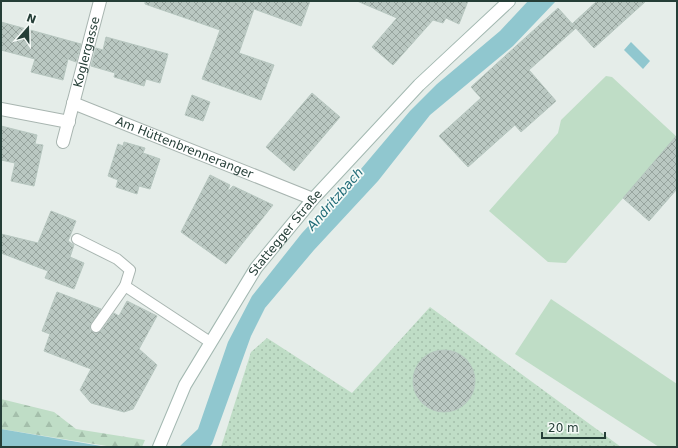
<svg xmlns="http://www.w3.org/2000/svg" width="678" height="448" font-family="'DejaVu Sans',sans-serif">
  <style>
    .grass { fill: url(#grass-dots) }
    .forest { fill: url(#forest-firs) }
    .pitch { fill: #bfddc6 }
    .water { fill: #90c7cf }
    .building { fill: url(#building-cross-hatch); stroke: #b7c7c0 }
    .lines { fill: none; stroke-linecap: round; stroke-linejoin: round }
    .lane-casing { stroke: #a8b5b0; stroke-width: 12 }
    .street-casing { stroke: #a8b5b0; stroke-width: 14 }
    .secondary-casing { stroke: #a3b8b1; stroke-width: 14 }
    .lane { stroke: #fff; stroke-width: 10 }
    .street { stroke: #fff; stroke-width: 12 }
    .secondary { stroke: #fff; stroke-width: 12 }
    .labels { text-anchor: middle; dominant-baseline: central; stroke-width: 3.5; stroke-linejoin: round; paint-order: stroke }
    .street-label { font-size: 12px; fill: #253e37; stroke: #f5faf7 }
    .water-label { font-size: 13px; font-style: italic; fill: #216c78; stroke: #f5faf7 }
  </style>
  <defs>
    <pattern id="grass-dots" width="8" height="8" patternUnits="userSpaceOnUse"><rect width="8" height="8" fill="#bfddc6"/><path d="M2 2h.1M6 6h.1" fill="none" stroke="#a4bfab" stroke-width="1.8" stroke-linecap="round"/></pattern>
    <pattern id="forest-firs" width="22" height="20" patternUnits="userSpaceOnUse"><rect width="22" height="20" fill="#bfddc6"/><path d="M5 1l3.5 6h-7zM16 11l3.5 6h-7z" fill="#a4bfab"/></pattern>
    <pattern id="building-cross-hatch" width="8" height="8" patternUnits="userSpaceOnUse"><rect width="8" height="8" fill="#bac8c2"/><path d="M0 0l8 8M0 8l8-8" fill="none" stroke="#97a49e"/></pattern>
  </defs>
  <rect width="100%" height="100%" fill="#e5ede9"/>
  <path class="grass" d="M430 307 621 447H221L251 352 267 338 352 393Z"/>
  <path class="forest" d="M1 399 54 412 76 429 145 440 142 447H113L1 429Z"/>
  <g class="pitch">
    <path d="M606 76 612 77 677 137 566 263 548 262 489 211 558 133 561 120Z"/>
    <path d="M551 299 677 384V447H659L515 354Z"/>
  </g>
  <g class="water">
    <path d="M528 1H556L513 46 430 115 378 181 314 250 265 308 251 336 212 444 209 447H173L180 446 198 429 228 342 252 296 302 233 355 176 410 111 437 84 500 31Z"/>
    <path d="M631 42 650 61 643 69 624 50Z"/>
    <path d="M1 429 107 447H2Z"/>
  </g>
  <g class="building">
    <path d="M145 1H231L237 3 238 1H310L301 26 254 9 239 53 274 65 261 100 202 79 220 30 145 4Z"/>
    <path d="M357 1H468L459 24 446 18 443 23 433 20 393 65 372 47 397 18Z"/>
    <path d="M597 1H646L594 48 572 24Z"/>
    <path d="M558 8 576 28 529 70 556 101 521 132 515 125 468 167 439 136 481 98 471 87Z"/>
    <path d="M1 22 81 44 76 62 68 59 63 80 31 72 35 59 1 50Z"/>
    <path d="M106 37 168 54 160 83 146 79 144 86 114 77 115 73 91 66 96 48 103 50Z"/>
    <path d="M312 93 340 117 294 171 266 147Z"/>
    <path d="M192 95 210 102 203 121 185 115Z"/>
    <path d="M1 126 37 135 35 144 43 145 34 186 11 181 15 163 1 160Z"/>
    <path d="M677 135V189L649 221 623 198Z"/>
    <path d="M124 142 145 148 143 153 160 159 150 189 139 186 137 194 116 187 118 180 108 176 118 144 123 146Z"/>
    <path d="M210 175 230 185 227 192 233 186 273 205 226 264 181 232Z"/>
    <path d="M51 211 76 221 68 241 74 245 70 257 84 263 74 289 45 278 48 271 1 253V234L38 243Z"/>
    <path d="M57 292 101 309 90 326V330L95 333 101 331 114 313 119 316 127 301 157 316 139 349 157 365 133 409 124 412 91 403 80 390 91 369 44 351 50 334 42 331Z"/>
    <circle cx="444" cy="381" r="31"/>
  </g>
  <g class="lines">
    <defs>
      <g id="lane">
        <path d="M77 239 117 259 130 270 125 286 210 342"/>
        <path d="M96 327 125 286"/>
      </g>
      <g id="street">
        <path id="s1" d="M73 103 313 199"/>
        <path d="M1 109 69 122"/>
        <path id="s2" d="M63 142 100 1"/>
      </g>
      <g id="secondary">
        <path id="s3" d="M159 447 185 385 256 268 313 199 419 85 509 1"/>
      </g>
    </defs>
    <use href="#lane" class="lane-casing"/>
    <use href="#street" class="street-casing"/>
    <use href="#secondary" class="secondary-casing"/>
    <use href="#lane" class="lane"/>
    <use href="#street" class="street"/>
    <use href="#secondary" class="secondary"/>
  </g>
  <g class="labels">
    <g class="street-label">
      <text stroke="none"><textPath href="#s2" startOffset="93">Koglergasse</textPath></text>
      <text stroke="none"><textPath href="#s1" startOffset="120">Am Hüttenbrenneranger</textPath></text>
      <text stroke="none"><textPath href="#s3" startOffset="250">Stattegger Straße</textPath></text>
    </g>
    <g class="water-label">
      <text transform="translate(335 199) rotate(-49)">Andritzbach</text>
    </g>
  </g>
  <rect width="678" height="448" fill="none" stroke="#253e37" stroke-width="4"/>
  <g transform="translate(28 28) rotate(20)" stroke="#f5faf7" stroke-width="3" paint-order="stroke">
  <path d="M0-3L7 15L0 10L-7 15Z" fill="#253e37"/>
  <text y="-6" font-size="11" font-weight="bold" text-anchor="middle" fill="#253e37">N</text>
  </g>
  <path d="M542 432v6h63v-6" fill="none" stroke="#253e37" stroke-width="2"/>
  <text x="548" y="432" font-size="12" fill="#253e37" stroke="#f5faf7" stroke-width="3" paint-order="stroke">20 m</text>
</svg>
